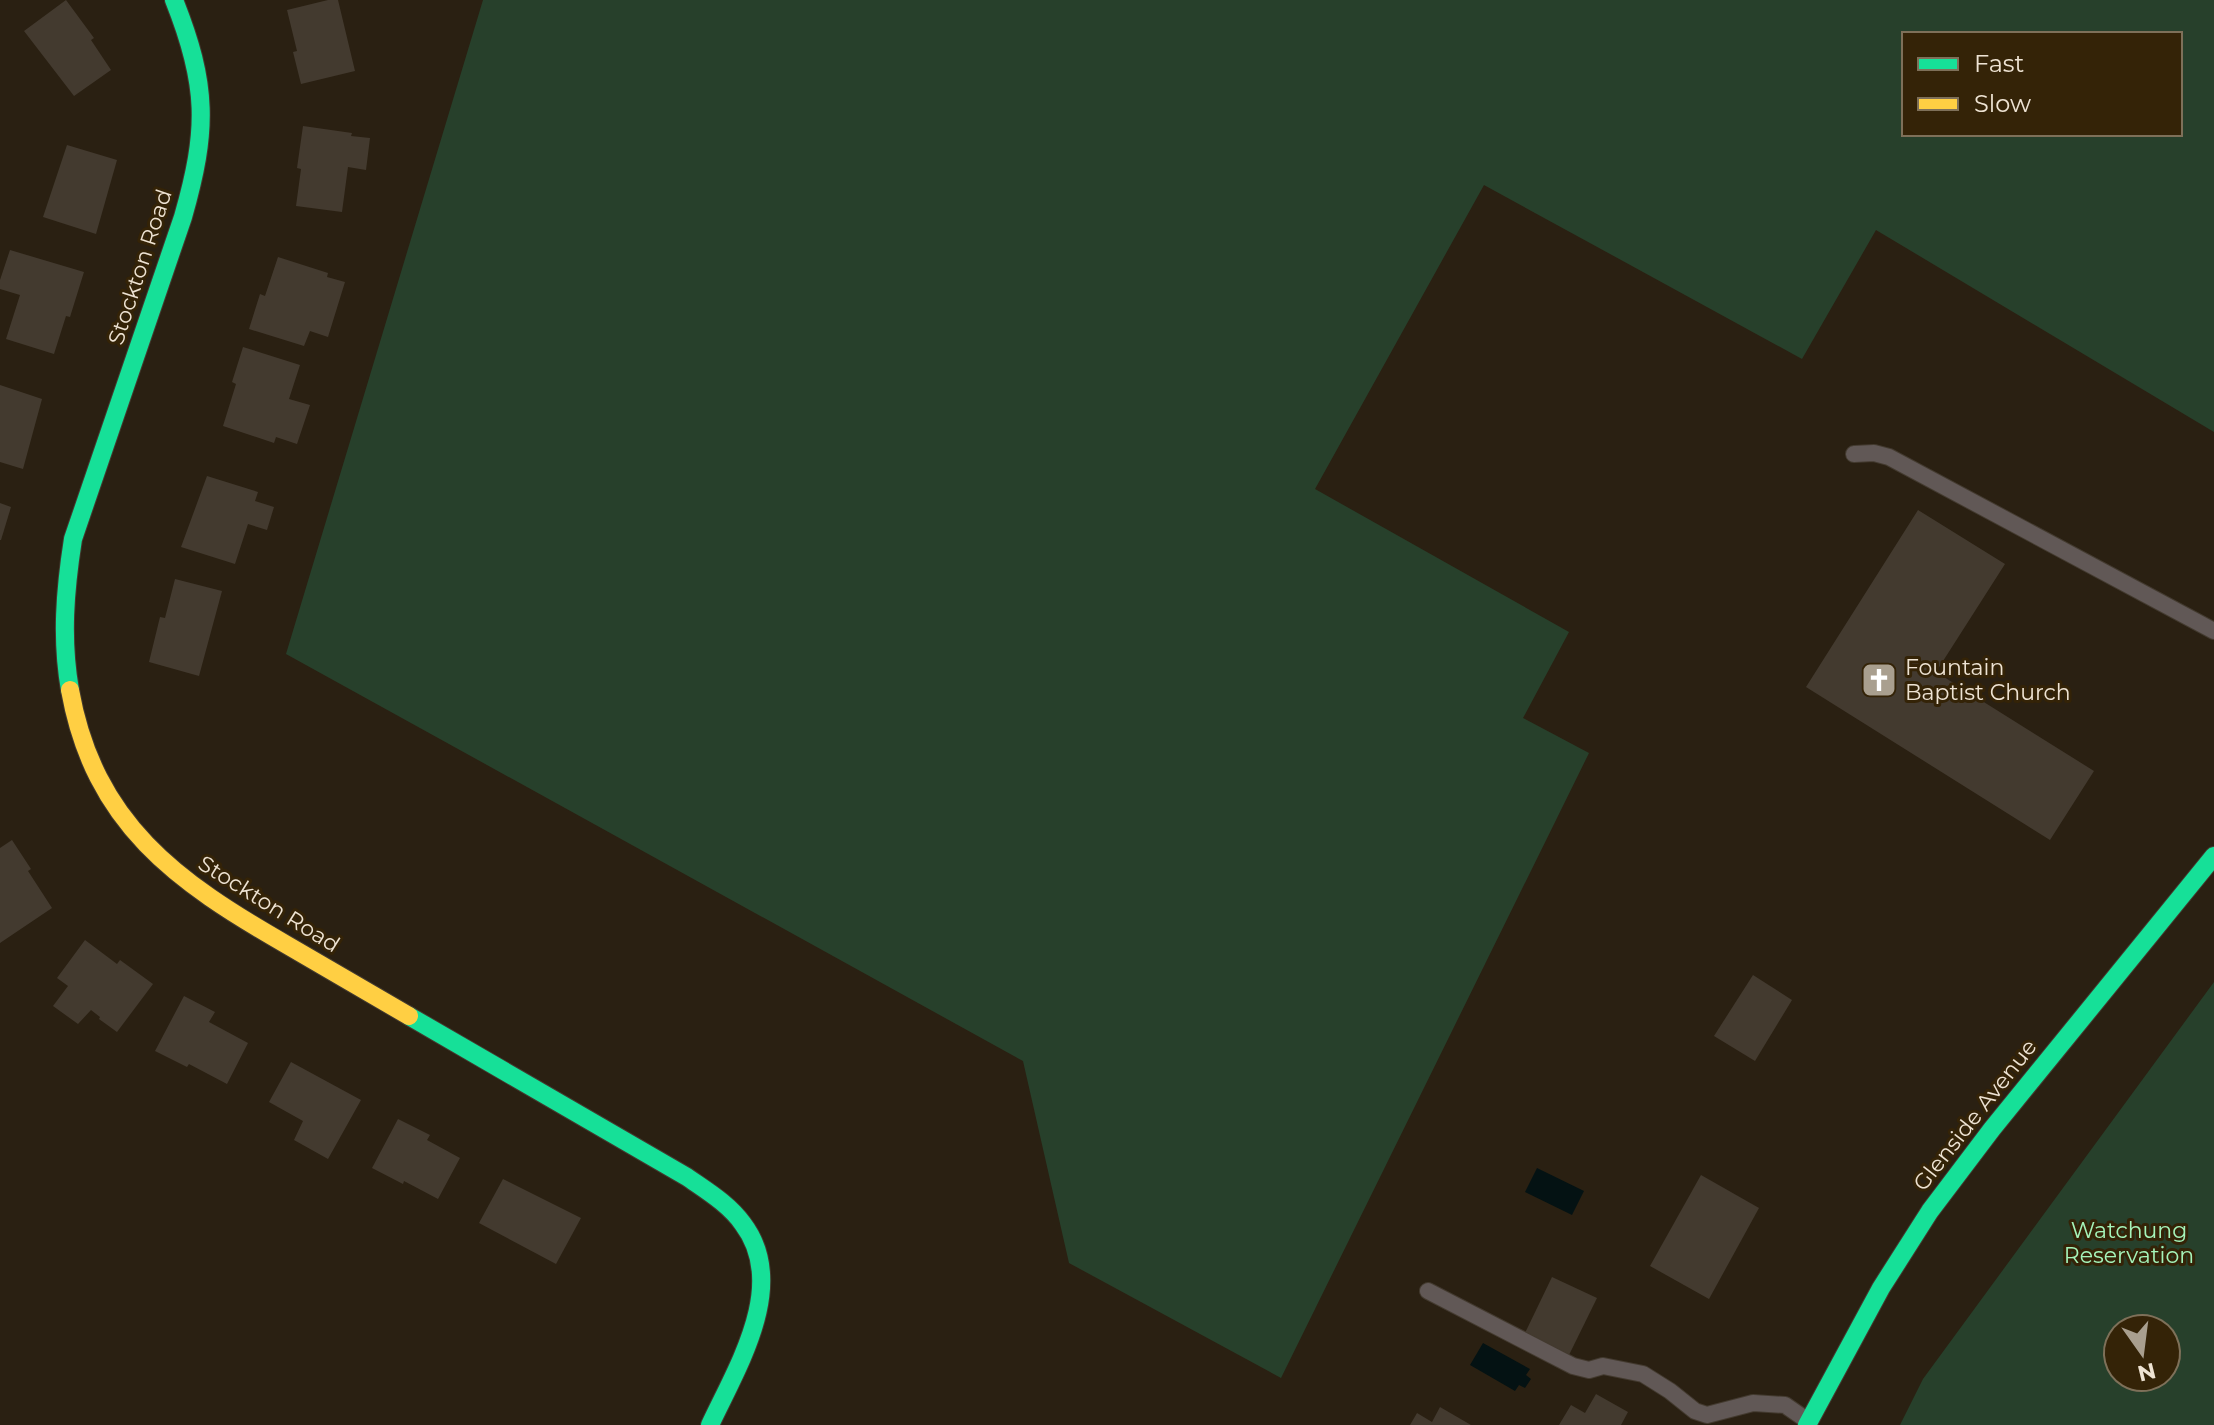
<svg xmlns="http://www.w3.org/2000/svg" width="2214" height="1425" font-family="Montserrat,sans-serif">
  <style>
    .green { fill: #27402b; fill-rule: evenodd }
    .water { fill: #041213 }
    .building { fill: #433a2f }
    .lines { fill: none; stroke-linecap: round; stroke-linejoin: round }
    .lane-casing { stroke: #433a2f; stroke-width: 18 }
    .fast-casing { stroke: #433a2f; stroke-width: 20 }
    .slow-casing { stroke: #433a2f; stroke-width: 20 }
    .lane { stroke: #615856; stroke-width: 16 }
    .fast { stroke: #16e098; stroke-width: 18 }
    .slow { stroke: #ffcf43; stroke-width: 18 }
    .labels { text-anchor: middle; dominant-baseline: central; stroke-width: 6; stroke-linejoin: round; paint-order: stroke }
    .street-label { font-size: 22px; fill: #eee3d3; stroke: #342307 }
    .poi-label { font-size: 22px; fill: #eee3d3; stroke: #342307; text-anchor: start }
    .park-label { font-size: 22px; fill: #a5f4ba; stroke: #342307 }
  </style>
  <rect width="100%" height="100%" fill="#2a2012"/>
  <g class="green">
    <path d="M483 0H2214V432L1876 230 1802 359 1484 185 1315 489 1569 632 1523 718 1589 753 1281 1378 1069 1263 1023 1061 286 654ZM1904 34H2180V134H1904Z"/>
    <path d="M2214 982V1425H1900L1923 1379ZM2166 1329V1377H2118V1329Z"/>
  </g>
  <g class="water">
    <path d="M1537 1168 1584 1191 1572 1215 1525 1192Z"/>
    <path d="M1483 1343 1530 1369 1526 1375 1531 1379 1525 1388 1519 1385 1515 1391 1470 1365Z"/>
  </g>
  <g class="building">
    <path d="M66 0 94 38 91 40 111 70 74 96 24 31Z"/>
    <path d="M328 0H338L355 71 301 84 293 52 297 51 287 10Z"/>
    <path d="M303 126 352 133 351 136 370 138 366 170 348 167 342 212 296 206 301 169 297 168Z"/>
    <path d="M67 145 117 160 96 234 43 217Z"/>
    <path d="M10 250 84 272 70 317 66 316 54 354 6 339 20 295 0 289V280Z"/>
    <path d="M278 257 328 273 327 277 345 282 328 337 310 331 304 346 249 329 260 294 265 296Z"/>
    <path d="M243 347 300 365 289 399 310 405 297 444 276 437 274 443 223 426 236 384 232 382Z"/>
    <path d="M0 385 42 399 23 469 0 462Z"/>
    <path d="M207 476 258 492 255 501 274 507 267 530 248 524 235 564 181 547Z"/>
    <path d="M0 503 11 507 1 540H0Z"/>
    <path d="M1918 510 2005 564 1936 672 2094 771 2050 840 1806 687Z"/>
    <path d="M175 579 222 591 199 676 149 662 160 617 165 618Z"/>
    <path d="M12 840 31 869 28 871 52 908 0 943V848Z"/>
    <path d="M85 940 117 964 120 960 153 984 117 1032 99 1019 100 1017 91 1010 78 1024 53 1006 68 986 57 978Z"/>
    <path d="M1753 975 1792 1000 1755 1061 1714 1036Z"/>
    <path d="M184 996 215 1012 209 1022 248 1043 227 1084 189 1064 187 1067 155 1051Z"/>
    <path d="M291 1062 361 1100 328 1159 294 1140 303 1121 269 1102Z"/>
    <path d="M398 1119 430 1135 427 1140 460 1158 438 1199 404 1181 403 1184 372 1168Z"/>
    <path d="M1701 1175 1759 1208 1709 1299 1650 1266Z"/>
    <path d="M503 1179 581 1218 556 1264 479 1223Z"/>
    <path d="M1552 1277 1597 1298 1569 1355 1525 1333Z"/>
    <path d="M1596 1394 1628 1412 1621 1425H1559L1571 1405 1585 1413Z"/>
    <path d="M1440 1407 1471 1425H1410L1417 1413 1432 1422Z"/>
  </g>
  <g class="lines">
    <defs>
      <g id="lane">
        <path d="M1854 454 1874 453 1889 457 2214 631"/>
        <path d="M1428 1291 1573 1366 1589 1370 1603 1366 1643 1374 1670 1391 1695 1411 1707 1415 1753 1403 1785 1405 1808 1421"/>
      </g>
      <g id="fast">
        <path d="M70 690C61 639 65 590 73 539L183 217C208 130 208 85 174 0"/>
        <path d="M409 1016 687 1177C707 1191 729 1204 743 1224 789 1285 737 1367 710 1425"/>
        <path d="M1807 1425 1881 1288 1930 1211 1992 1129 2214 856"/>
      </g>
      <path id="slow" d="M70 690C94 824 177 882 287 945 328 969 368 992 409 1016"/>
    </defs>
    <use href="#lane" class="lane-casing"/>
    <use href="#fast" class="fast-casing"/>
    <use href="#slow" class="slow-casing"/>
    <use href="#lane" class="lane"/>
    <use href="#fast" class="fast"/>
    <use href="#slow" class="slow"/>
  </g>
  <defs>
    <symbol id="church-square" viewBox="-11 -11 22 22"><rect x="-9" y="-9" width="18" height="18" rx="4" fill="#a99f8f" stroke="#342307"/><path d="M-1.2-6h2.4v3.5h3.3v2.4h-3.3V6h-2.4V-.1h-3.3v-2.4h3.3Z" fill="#fff"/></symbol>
  </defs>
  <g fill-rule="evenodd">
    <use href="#church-square" x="1859" y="660" width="40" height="40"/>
  </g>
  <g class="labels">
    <g class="street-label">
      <text transform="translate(140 267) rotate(-72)">Stockton Road</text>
      <text transform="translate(269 904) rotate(32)">Stockton Road</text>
      <text transform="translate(1975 1115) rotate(-52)">Glenside Avenue</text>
    </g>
    <g class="poi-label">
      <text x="1905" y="667">Fountain<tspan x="1905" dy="25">Baptist Church</tspan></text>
    </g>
    <g class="park-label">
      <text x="2129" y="1230">Watchung<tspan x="2129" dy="25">Reservation</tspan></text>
    </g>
  </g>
  <rect x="1902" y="32" width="280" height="104" fill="#342307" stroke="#7e7059" stroke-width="2"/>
  <rect x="1918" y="58" width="40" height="12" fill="#16e098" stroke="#7e7059" stroke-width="2"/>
  <text x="1974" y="72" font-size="24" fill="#eee3d3">Fast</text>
  <rect x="1918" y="98" width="40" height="12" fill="#ffcf43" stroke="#7e7059" stroke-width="2"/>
  <text x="1974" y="112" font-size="24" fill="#eee3d3">Slow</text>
  <g transform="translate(2142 1353) rotate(166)"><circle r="38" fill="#342307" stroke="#7e7059" stroke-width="2"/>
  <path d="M0-6L14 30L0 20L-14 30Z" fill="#a99f8f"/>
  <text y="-12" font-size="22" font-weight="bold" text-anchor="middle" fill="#eee3d3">N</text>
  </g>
</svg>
